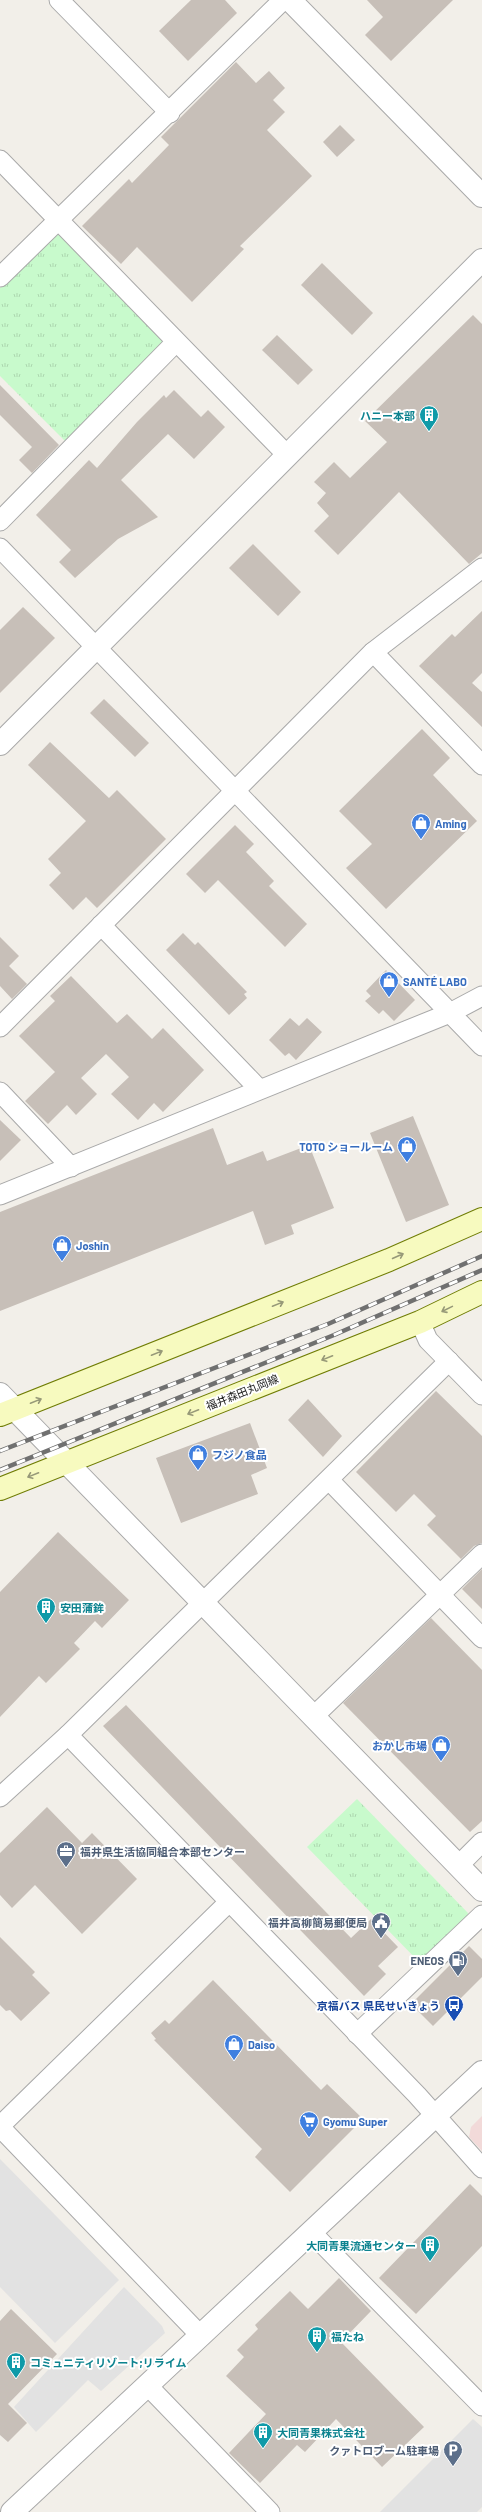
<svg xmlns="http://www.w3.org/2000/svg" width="482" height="2512" font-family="Barlow,'Noto Sans JP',sans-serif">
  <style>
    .commercial { fill: #f2dad9 }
    .park { fill: url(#park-tufts) }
    .parking { fill: #e2e2e2 }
    .building { fill: #c7bfb8 }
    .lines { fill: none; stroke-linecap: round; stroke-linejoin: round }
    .minor-casing { stroke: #a9a9a9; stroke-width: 21 }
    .tertiary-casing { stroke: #a9a9a9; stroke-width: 24 }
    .secondary-casing { stroke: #707d05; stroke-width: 24 }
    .minor { stroke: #fff; stroke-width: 19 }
    .tertiary { stroke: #fff; stroke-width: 22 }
    .secondary { stroke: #f7fabf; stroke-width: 22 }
    .rail-casing { stroke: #707070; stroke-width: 4.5 }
    .rail { stroke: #fff; stroke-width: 3; stroke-dasharray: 9; stroke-linecap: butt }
    .oneway { stroke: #979978 }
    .labels { text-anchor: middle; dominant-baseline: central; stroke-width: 4; stroke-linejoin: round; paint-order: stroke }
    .culture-label { font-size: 11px; font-weight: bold; fill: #0d838f; stroke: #fff; text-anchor: start }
    .shop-label { font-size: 11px; font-weight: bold; fill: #366cbe; stroke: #fff; text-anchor: start }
    .street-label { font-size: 11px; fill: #222; stroke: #fff }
    .service-label { font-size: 11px; font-weight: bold; fill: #4e5e75; stroke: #fff; text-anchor: end }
    .transit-label { font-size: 11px; font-weight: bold; fill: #164399; stroke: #fff; text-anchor: end }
  </style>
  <defs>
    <pattern id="park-tufts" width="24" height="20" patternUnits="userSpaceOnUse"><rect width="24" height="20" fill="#c8facc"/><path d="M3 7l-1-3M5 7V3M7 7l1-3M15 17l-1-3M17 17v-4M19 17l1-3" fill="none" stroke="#acd6af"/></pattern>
  </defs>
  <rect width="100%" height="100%" fill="#f2efe9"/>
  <path class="commercial" d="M482 2116V2151L469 2137 471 2127Z"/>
  <g class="park">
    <path d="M57 232 162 338V347L67 443 0 376V288Z"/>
    <path d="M357 1799 468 1913 466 1921 421 1964 307 1847Z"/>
  </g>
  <g class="parking">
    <path d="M0 2159 119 2280 55 2343 0 2287Z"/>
    <path d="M124 2287 162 2326 165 2333 101 2391 88 2380 36 2432 14 2407Z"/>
    <path d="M473 2419 482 2427V2507L477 2512H380Z"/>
  </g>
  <g class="building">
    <path d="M191 0H225L237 13 188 61 159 31Z"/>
    <path d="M367 0H453L391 61 365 35 383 17Z"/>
    <path d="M236 62 256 83 269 71 285 88 273 100 285 112 267 130 312 176 240 246 244 249 192 302 137 247 121 264 82 226 129 179 132 183 169 145 161 137Z"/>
    <path d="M340 125 355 140 337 157 323 142Z"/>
    <path d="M322 263 373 313 352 335 301 285Z"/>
    <path d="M473 315 482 324V553L469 564 399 492 338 555 314 531 329 516 317 503 326 493 314 482 334 462 350 478 387 442 365 421Z"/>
    <path d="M277 335 313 370 298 385 262 350Z"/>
    <path d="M0 385 59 445 32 473 19 460 32 447 0 415Z"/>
    <path d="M174 390 201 417 208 410 225 427 194 459 168 434 121 480 158 517 118 539 75 578 59 562 71 550 36 515 89 460 97 468 137 422 164 395 166 398Z"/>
    <path d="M253 544 301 592 278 616 229 568Z"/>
    <path d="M23 607 55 638 0 693V630Z"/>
    <path d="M482 611V673L472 683 482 692V727L419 666 452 634 455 637Z"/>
    <path d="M104 699 149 743 135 757 90 713Z"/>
    <path d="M422 729 450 758 433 775 477 821 386 909 346 868 372 844 339 811Z"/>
    <path d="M50 742 109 798 117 790 166 839 97 908 86 897 73 910 49 885 61 873 48 859 86 821 28 765Z"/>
    <path d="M235 825 254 844 246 852 274 881 269 886 307 924 285 947 218 880 205 893 186 874Z"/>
    <path d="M183 933 195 945 198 942 247 992 244 994 247 998 229 1015 166 950Z"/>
    <path d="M0 937 19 956 9 966 27 984 12 999 0 986Z"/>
    <path d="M386 970 415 1000 394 1021 383 1010 379 1014 365 1001 371 996 366 991Z"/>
    <path d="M71 976 117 1023 127 1014 152 1039 163 1028 204 1070 163 1112 154 1103 138 1120 111 1094 129 1077 106 1054 81 1078 97 1094 76 1115 67 1105 48 1124 25 1101 55 1072 19 1036 55 1001 50 996Z"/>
    <path d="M290 1018 299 1026 307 1018 322 1032 296 1060 289 1053 285 1056 269 1040Z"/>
    <path d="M413 1116 449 1205 406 1222 370 1133Z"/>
    <path d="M0 1120 21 1140 0 1161Z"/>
    <path d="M213 1128 227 1165 263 1151 267 1161 309 1145 334 1208 291 1225 294 1234 265 1245 253 1211 0 1311V1212Z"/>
    <path d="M436 1391 482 1436V1543L474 1546 461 1559 427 1525 436 1516 414 1494 396 1512 356 1472Z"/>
    <path d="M308 1399 342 1436 323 1457 288 1420Z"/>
    <path d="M250 1423 267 1468 251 1475 258 1494 181 1523 156 1458Z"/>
    <path d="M58 1532 129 1600 102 1628 95 1621 74 1643 80 1649 46 1683 39 1676 0 1717V1592Z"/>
    <path d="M482 1569V1609L462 1589Z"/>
    <path d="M431 1618 482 1670V1821L470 1832 343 1703Z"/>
    <path d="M126 1705 351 1938 371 1919 398 1947 378 1966 386 1974 364 1996 103 1726Z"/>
    <path d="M47 1807 82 1843 92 1833 137 1879 82 1934 35 1885 12 1908 0 1895V1853Z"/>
    <path d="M0 1937 35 1972 32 1975 50 1993 21 2021 10 2010 6 2011 0 2005Z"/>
    <path d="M469 1946 482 1959V1977L433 2026 411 2004Z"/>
    <path d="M213 1980 321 2090 327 2084 363 2119 290 2192 255 2157 262 2149 154 2040 156 2039 151 2033 165 2020 169 2024Z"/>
    <path d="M470 2184 482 2196V2246L416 2314 379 2278Z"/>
    <path d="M339 2278 371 2311 341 2342 424 2427 382 2467 336 2419 305 2452 297 2445 260 2483 229 2453 266 2414 226 2376 244 2357 237 2350 258 2329 255 2325 290 2291 308 2309Z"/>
    <path d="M11 2309 57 2354 8 2404 27 2423 8 2442 0 2435V2321Z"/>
  </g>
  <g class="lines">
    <defs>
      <g id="minor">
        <path d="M59 0 170 113"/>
        <path d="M0 160 287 455"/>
        <path d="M0 277 283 0"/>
        <path d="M0 521 176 342"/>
        <path d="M0 548 482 1046"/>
        <path d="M373 652 482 765"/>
        <path d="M101 925 259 1089"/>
        <path d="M0 1027 373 652 482 568"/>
        <path d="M0 1092 71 1167"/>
        <path d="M0 1195 450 1013 482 996"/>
        <path d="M420 1322 428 1340 482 1395"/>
        <path d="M329 1480 482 1638"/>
        <path d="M314 1716 482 1554"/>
        <path d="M68 1735 417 2095 482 2168"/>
        <path d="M0 1797 68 1735 449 1361"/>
        <path d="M458 1866 482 1842"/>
        <path d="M357 2034 482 1915"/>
        <path d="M0 2126 229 1902"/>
        <path d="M0 2127 200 2335"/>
        <path d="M311 2232 482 2406"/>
        <path d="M147 2385 270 2512"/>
      </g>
      <g id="tertiary">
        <path d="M290 0 482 196"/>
        <path d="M0 744 482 260"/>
        <path d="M0 1394 482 1890"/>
        <path d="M12 2512 482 2072"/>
      </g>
      <g id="secondary">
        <path d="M0 1415 389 1260 482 1219"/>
        <path d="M0 1489 420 1322 482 1292"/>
      </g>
    </defs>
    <use href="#minor" class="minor-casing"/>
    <use href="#tertiary" class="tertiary-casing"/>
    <use href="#secondary" class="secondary-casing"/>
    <use href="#minor" class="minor"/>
    <use href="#tertiary" class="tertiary"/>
    <use href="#secondary" class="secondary"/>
    <defs>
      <g id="rail">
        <path d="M0 1451 328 1324 482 1256"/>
        <path d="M0 1470 334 1335 482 1270"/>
      </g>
    </defs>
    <use href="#rail" class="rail-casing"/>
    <use href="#rail" class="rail"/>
  </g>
  <defs><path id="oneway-shaft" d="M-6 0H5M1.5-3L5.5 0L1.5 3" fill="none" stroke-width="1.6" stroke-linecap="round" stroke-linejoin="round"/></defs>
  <g class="oneway">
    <use href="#oneway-shaft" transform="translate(398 1256) rotate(-24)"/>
    <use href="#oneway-shaft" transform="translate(278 1304) rotate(-22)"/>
    <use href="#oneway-shaft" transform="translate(447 1309) rotate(154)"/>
    <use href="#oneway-shaft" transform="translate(157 1353) rotate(-22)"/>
    <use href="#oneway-shaft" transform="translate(327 1358) rotate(158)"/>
    <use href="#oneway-shaft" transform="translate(36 1401) rotate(-22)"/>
    <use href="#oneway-shaft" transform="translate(193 1412) rotate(158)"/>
    <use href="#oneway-shaft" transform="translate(33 1475) rotate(158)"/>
  </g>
  <defs>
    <symbol id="building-pin" viewBox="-11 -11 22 30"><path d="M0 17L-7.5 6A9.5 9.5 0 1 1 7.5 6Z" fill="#0f9aa8" stroke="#fff"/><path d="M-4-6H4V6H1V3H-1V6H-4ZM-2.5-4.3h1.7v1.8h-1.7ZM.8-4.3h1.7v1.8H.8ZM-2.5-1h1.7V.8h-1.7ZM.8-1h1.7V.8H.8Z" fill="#fff"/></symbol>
    <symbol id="shop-pin" viewBox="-11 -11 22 30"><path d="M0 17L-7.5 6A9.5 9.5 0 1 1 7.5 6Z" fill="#3f7fe0" stroke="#fff"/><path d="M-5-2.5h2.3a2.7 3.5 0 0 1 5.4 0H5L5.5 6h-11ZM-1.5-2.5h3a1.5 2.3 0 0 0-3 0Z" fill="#fff"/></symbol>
    <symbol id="office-pin" viewBox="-11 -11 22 30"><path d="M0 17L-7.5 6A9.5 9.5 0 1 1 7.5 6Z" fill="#5c6f8a" stroke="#fff"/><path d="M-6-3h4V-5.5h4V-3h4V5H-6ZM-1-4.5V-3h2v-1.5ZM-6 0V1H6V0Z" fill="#fff"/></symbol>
    <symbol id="civic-pin" viewBox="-11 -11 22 30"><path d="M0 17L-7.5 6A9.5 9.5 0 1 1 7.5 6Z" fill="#5c6f8a" stroke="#fff"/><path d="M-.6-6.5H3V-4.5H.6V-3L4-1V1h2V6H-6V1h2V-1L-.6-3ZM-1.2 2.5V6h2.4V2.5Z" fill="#fff"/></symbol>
    <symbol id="fuel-pin" viewBox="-11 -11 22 30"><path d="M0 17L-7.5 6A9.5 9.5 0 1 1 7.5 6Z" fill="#5c6f8a" stroke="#fff"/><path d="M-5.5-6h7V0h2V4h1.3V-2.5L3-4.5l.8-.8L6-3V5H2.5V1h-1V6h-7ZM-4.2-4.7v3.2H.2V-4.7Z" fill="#fff"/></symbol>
    <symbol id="bus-pin" viewBox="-11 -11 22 30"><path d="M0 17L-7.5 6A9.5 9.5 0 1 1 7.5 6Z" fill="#1a4fb4" stroke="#fff"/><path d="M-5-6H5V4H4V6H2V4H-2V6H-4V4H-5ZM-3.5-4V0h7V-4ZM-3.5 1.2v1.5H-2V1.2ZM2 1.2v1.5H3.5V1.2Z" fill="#fff"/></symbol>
    <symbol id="supermarket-pin" viewBox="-11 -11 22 30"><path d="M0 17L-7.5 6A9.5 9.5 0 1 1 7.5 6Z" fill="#3f7fe0" stroke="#fff"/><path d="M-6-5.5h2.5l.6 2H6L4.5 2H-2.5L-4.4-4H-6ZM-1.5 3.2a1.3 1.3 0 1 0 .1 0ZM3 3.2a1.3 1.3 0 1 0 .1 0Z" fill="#fff"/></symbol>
    <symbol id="parking-pin" viewBox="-11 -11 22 30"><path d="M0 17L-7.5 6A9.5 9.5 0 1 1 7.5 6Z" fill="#5c6f8a" stroke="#fff"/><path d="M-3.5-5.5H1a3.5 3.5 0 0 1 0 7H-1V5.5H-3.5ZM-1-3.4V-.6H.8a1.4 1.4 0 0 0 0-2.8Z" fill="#fff"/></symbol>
  </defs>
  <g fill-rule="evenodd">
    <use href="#building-pin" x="418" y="404" width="22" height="30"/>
    <use href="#shop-pin" x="410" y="812" width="22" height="30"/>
    <use href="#shop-pin" x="378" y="970" width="22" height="30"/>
    <use href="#shop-pin" x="396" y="1135" width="22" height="30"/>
    <use href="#shop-pin" x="51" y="1234" width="22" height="30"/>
    <use href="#shop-pin" x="187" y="1443" width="22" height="30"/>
    <use href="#building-pin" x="35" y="1596" width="22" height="30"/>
    <use href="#shop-pin" x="430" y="1734" width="22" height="30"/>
    <use href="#office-pin" x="55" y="1840" width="22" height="30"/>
    <use href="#civic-pin" x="370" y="1911" width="22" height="30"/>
    <use href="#fuel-pin" x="447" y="1949" width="22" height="30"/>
    <use href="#bus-pin" x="443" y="1994" width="22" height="30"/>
    <use href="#shop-pin" x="223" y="2033" width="22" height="30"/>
    <use href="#supermarket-pin" x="298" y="2110" width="22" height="30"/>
    <use href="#building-pin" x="419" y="2234" width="22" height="30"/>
    <use href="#building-pin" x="306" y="2325" width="22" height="30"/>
    <use href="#building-pin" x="5" y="2351" width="22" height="30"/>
    <use href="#building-pin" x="252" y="2421" width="22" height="30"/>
    <use href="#parking-pin" x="442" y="2439" width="22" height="30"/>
  </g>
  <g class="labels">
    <g class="culture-label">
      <text x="415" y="415" text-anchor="end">ハニー本部</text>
      <text x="60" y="1607">安田蒲鉾</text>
      <text x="416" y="2245" text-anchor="end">大同青果流通センター</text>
      <text x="331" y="2336">福たね</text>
      <text x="30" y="2362">コミュニティリゾート;リライム</text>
      <text x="277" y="2432">大同青果株式会社</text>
    </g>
    <g class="shop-label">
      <text x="435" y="823">Aming</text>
      <text x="403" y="981">SANTÉ LABO</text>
      <text x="393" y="1146" text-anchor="end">TOTO ショールーム</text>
      <text x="76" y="1245">Joshin</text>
      <text x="212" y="1454">フジノ食品</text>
      <text x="427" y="1745" text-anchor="end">おかし市場</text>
      <text x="248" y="2044">Daiso</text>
      <text x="323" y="2121">Gyomu Super</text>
    </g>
    <g class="street-label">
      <text transform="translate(242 1392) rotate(-22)">福井森田丸岡線</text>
    </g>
    <g class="service-label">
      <text x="80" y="1851" text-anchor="start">福井県生活協同組合本部センター</text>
      <text x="367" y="1922">福井高柳簡易郵便局</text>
      <text x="444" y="1960">ENEOS</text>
      <text x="439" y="2450">クァトロブーム駐車場</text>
    </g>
    <g class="transit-label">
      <text x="440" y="2005">京福バス 県民せいきょう</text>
    </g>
  </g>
</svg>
